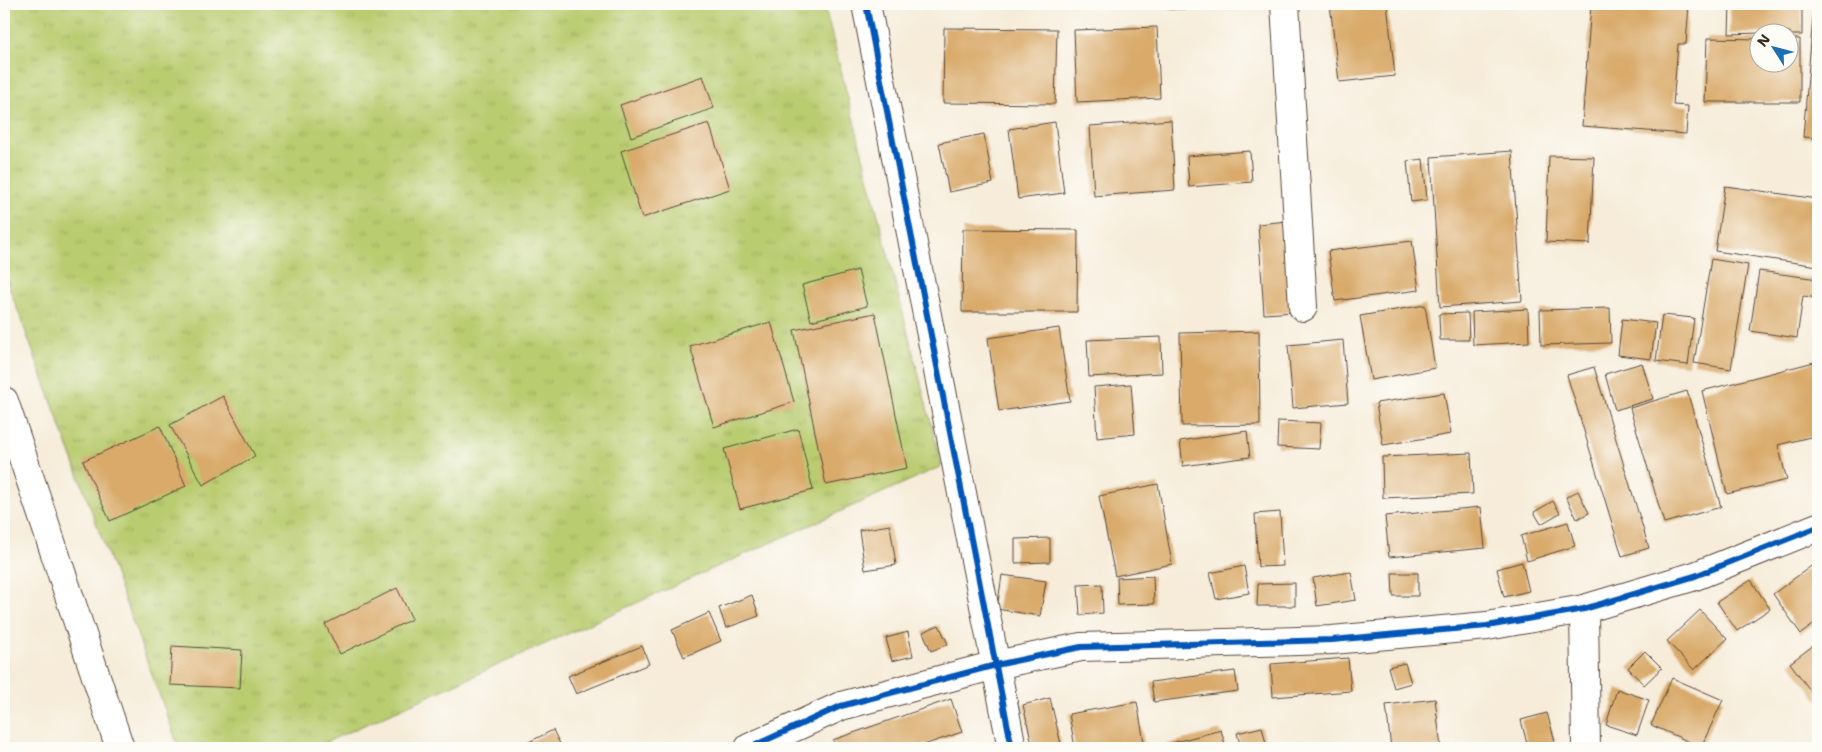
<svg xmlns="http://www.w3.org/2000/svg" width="1822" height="752" font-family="'Shantell Sans',sans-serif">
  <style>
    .grass { fill: url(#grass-tufts); stroke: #7a7b47 }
    .building { fill: #d9aa6a }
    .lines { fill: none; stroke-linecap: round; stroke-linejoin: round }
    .street-casing { stroke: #57473a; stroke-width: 30 }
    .street { stroke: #fff; stroke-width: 28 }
    .cycleway-casing { stroke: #fdfcf7; stroke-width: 9 }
    .cycleway { stroke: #0057b8; stroke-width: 6 }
  </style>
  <defs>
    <pattern id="grass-tufts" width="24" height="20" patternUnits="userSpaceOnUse" patternTransform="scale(1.25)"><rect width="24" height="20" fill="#b9cc70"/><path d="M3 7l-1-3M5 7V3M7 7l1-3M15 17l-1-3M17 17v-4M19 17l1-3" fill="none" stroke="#a0af61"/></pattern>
  </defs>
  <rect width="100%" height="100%" fill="#fdfcf7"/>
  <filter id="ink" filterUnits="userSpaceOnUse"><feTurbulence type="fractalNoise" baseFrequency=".02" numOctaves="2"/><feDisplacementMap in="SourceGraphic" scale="10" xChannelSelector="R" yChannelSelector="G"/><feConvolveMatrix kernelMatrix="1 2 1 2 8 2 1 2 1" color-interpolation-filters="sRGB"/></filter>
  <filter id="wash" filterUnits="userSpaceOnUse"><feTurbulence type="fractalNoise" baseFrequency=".0096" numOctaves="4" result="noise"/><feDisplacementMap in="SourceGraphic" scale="20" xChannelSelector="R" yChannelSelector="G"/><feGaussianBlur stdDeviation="1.12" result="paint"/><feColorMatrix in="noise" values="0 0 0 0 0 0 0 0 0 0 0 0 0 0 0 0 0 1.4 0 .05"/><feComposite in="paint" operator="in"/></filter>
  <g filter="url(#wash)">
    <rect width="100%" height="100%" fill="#f6ecd9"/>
    <path class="grass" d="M4 4H824L942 466 313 748H179L4 273Z"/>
    <g id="blocks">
      <g class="building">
        <rect x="1170" y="4" width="70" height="5"/>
        <path d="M1330 4H1387L1395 76 1339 82Z"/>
        <path d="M1591 4H1689L1686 44H1678L1673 105 1688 106 1686 134 1582 126Z"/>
        <path d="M1730 4H1802V35H1790V32L1729 34Z"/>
        <path d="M1814 4H1818V138L1803 137Z"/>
        <path d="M1157 27 1160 98 1077 102 1074 30Z"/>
        <path d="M944 28 1057 29 1055 104 943 103Z"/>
        <path d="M1707 38 1760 39V62H1790V39H1800V102H1705Z"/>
        <path d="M703 76 714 108 631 137 620 105Z"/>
        <path d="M1171 120 1175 190 1094 196 1090 126Z"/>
        <path d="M1055 122 1064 193 1018 199 1009 129Z"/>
        <path d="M709 123 730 189 642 218 621 151Z"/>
        <path d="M984 134 993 183 949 192 939 143Z"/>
        <path d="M1250 151 1252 182 1189 187 1187 156Z"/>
        <path d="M1512 151 1522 301 1440 307 1431 157Z"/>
        <path d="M1549 156 1594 157 1590 244 1546 242Z"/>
        <path d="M1423 159 1427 200 1411 202 1407 161Z"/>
        <path d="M1725 186 1818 199V266L1715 251Z"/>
        <path d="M1288 221 1295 312 1264 314 1258 224Z"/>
        <path d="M963 229 1078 230 1077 312H962Z"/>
        <path d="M1412 241 1419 290 1335 301 1328 251Z"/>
        <path d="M1711 259 1748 265 1731 369 1694 363Z"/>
        <path d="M858 270 867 306 811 321 802 285Z"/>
        <path d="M1759 271 1818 279V298L1803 296 1797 338 1750 331Z"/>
        <path d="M1425 305 1435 368 1371 380 1360 316Z"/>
        <path d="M1610 308 1611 343 1541 345 1540 310Z"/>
        <path d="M1528 309 1529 342 1473 345 1472 312Z"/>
        <path d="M875 313 907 468 826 485 794 330Z"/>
        <path d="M1468 313 1469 340H1440L1439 314Z"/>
        <path d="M1662 315 1694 318 1688 365 1656 361Z"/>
        <path d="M1622 319 1656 323 1651 359 1618 355Z"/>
        <path d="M771 322 794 402 714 427 690 346Z"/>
        <path d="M1059 328 1070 401 999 411 988 338Z"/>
        <path d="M1259 331 1260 425 1182 426 1180 333Z"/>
        <path d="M1161 337 1162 373 1089 377 1087 340Z"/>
        <path d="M1343 340 1348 403 1293 408 1288 345Z"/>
        <path d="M1818 361V435L1778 445 1787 480 1727 494 1702 391Z"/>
        <path d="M1642 363 1653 399 1615 410 1605 374Z"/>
        <path d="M1594 367 1649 548 1622 556 1567 375Z"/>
        <path d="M1131 384 1135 434 1097 438 1094 387Z"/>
        <path d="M1687 391 1721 507 1664 523 1630 408Z"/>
        <path d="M1444 393 1451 434 1383 445 1376 403Z"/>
        <path d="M223 396 255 456 203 485 170 425Z"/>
        <path d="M1278 421 1321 423 1319 449 1277 447Z"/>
        <path d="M160 426 186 486 110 521 83 461Z"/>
        <path d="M798 429 813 490 740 509 724 449Z"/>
        <path d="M1247 431 1250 457 1183 466 1180 441Z"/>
        <path d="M1471 453 1473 494 1383 498 1382 457Z"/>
        <path d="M1158 484 1172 564 1115 576 1099 496Z"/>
        <path d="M1578 491 1589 513 1577 519 1566 497Z"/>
        <path d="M1553 501 1560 513 1541 524 1534 512Z"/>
        <path d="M1481 507 1485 548 1389 557 1385 516Z"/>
        <path d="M1280 512 1283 566 1258 567 1255 514Z"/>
        <path d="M1568 522 1575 546 1527 561 1521 536Z"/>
        <path d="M890 525 896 565 865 570 859 530Z"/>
        <path d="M1050 538V562L1015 563V539Z"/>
        <path d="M1818 561V621L1801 634 1773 594Z"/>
        <path d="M1522 562 1529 591 1504 597 1497 569Z"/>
        <path d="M1244 566 1249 593 1216 599 1210 573Z"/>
        <path d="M1351 572 1356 600 1317 606 1313 578Z"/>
        <path d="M1392 573H1418V596H1393Z"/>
        <path d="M1002 575 1046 581 1040 616 997 609Z"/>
        <path d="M1153 576 1154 604 1118 605 1117 578Z"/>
        <path d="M1751 580 1770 609 1737 631 1717 602Z"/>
        <path d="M1295 583V606H1257L1258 584Z"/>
        <path d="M1102 584 1103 613 1080 615 1078 585Z"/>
        <path d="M397 588 412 619 340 654 325 624Z"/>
        <path d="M752 595 759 616 726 628 719 608Z"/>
        <path d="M1700 610 1727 639 1694 670 1667 641Z"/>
        <path d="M709 613 721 641 684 657 672 630Z"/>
        <path d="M939 625 948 644 931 651 923 632Z"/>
        <path d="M908 632 913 656 892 661 886 638Z"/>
        <path d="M1818 642V701L1790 663Z"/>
        <path d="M172 646 242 650 240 688 170 685Z"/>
        <path d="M642 646 649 664 576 694 568 676Z"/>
        <path d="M1645 651 1662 668 1644 685 1628 668Z"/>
        <path d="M1348 658 1351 691 1273 697 1271 664Z"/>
        <path d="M1405 663 1411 683 1394 688 1388 667Z"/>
        <path d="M1235 671 1238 691 1154 702 1151 682Z"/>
        <path d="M1672 678 1723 700 1701 747 1651 725Z"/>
        <path d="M1617 689 1649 700 1637 735 1606 725Z"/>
        <path d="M1050 698 1062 748H1033L1023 705Z"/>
        <path d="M951 699 962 732 915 748H836L833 740Z"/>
        <path d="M1435 699 1441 748H1391L1386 705Z"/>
        <path d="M1137 702 1145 748H1075L1069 714Z"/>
        <path d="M1547 713 1555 741 1528 748 1521 720Z"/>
        <path d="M1262 727 1267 748H1241L1237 733Z"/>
        <path d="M553 730 562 748H517Z"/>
        <path d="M1221 730 1226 748H1165L1164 745Z"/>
      </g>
    </g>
  </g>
  <g filter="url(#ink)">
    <use href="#blocks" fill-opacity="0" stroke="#57473a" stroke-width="1"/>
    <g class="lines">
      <defs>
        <g id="street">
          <path d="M866 4 1012 748"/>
          <path d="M1285 4 1303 307"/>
          <path d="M4 401 120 748"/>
          <path d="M1584 609 1586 748"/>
          <path d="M749 748 841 706 996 665 1081 647 1332 640 1487 626 1584 609 1695 576 1818 527"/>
        </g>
      </defs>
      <use href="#street" class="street-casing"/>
      <use href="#street" class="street"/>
      <defs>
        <g id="cycleway">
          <path d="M866 4 1012 748"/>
          <path d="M749 748 841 706 996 665 1081 647 1332 640 1487 626 1584 609 1695 576 1818 527"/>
        </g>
      </defs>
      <use href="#cycleway" class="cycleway-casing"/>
      <use href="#cycleway" class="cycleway"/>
    </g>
  </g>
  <rect width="1822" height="752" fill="none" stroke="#fdfcf7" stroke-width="20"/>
  <g transform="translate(1774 48) rotate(306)"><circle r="24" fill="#fdfcf7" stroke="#afa8a0"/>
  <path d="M0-4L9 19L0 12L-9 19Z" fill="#1f6fb2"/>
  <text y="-8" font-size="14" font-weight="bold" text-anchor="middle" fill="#3b2a1e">N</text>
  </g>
</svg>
